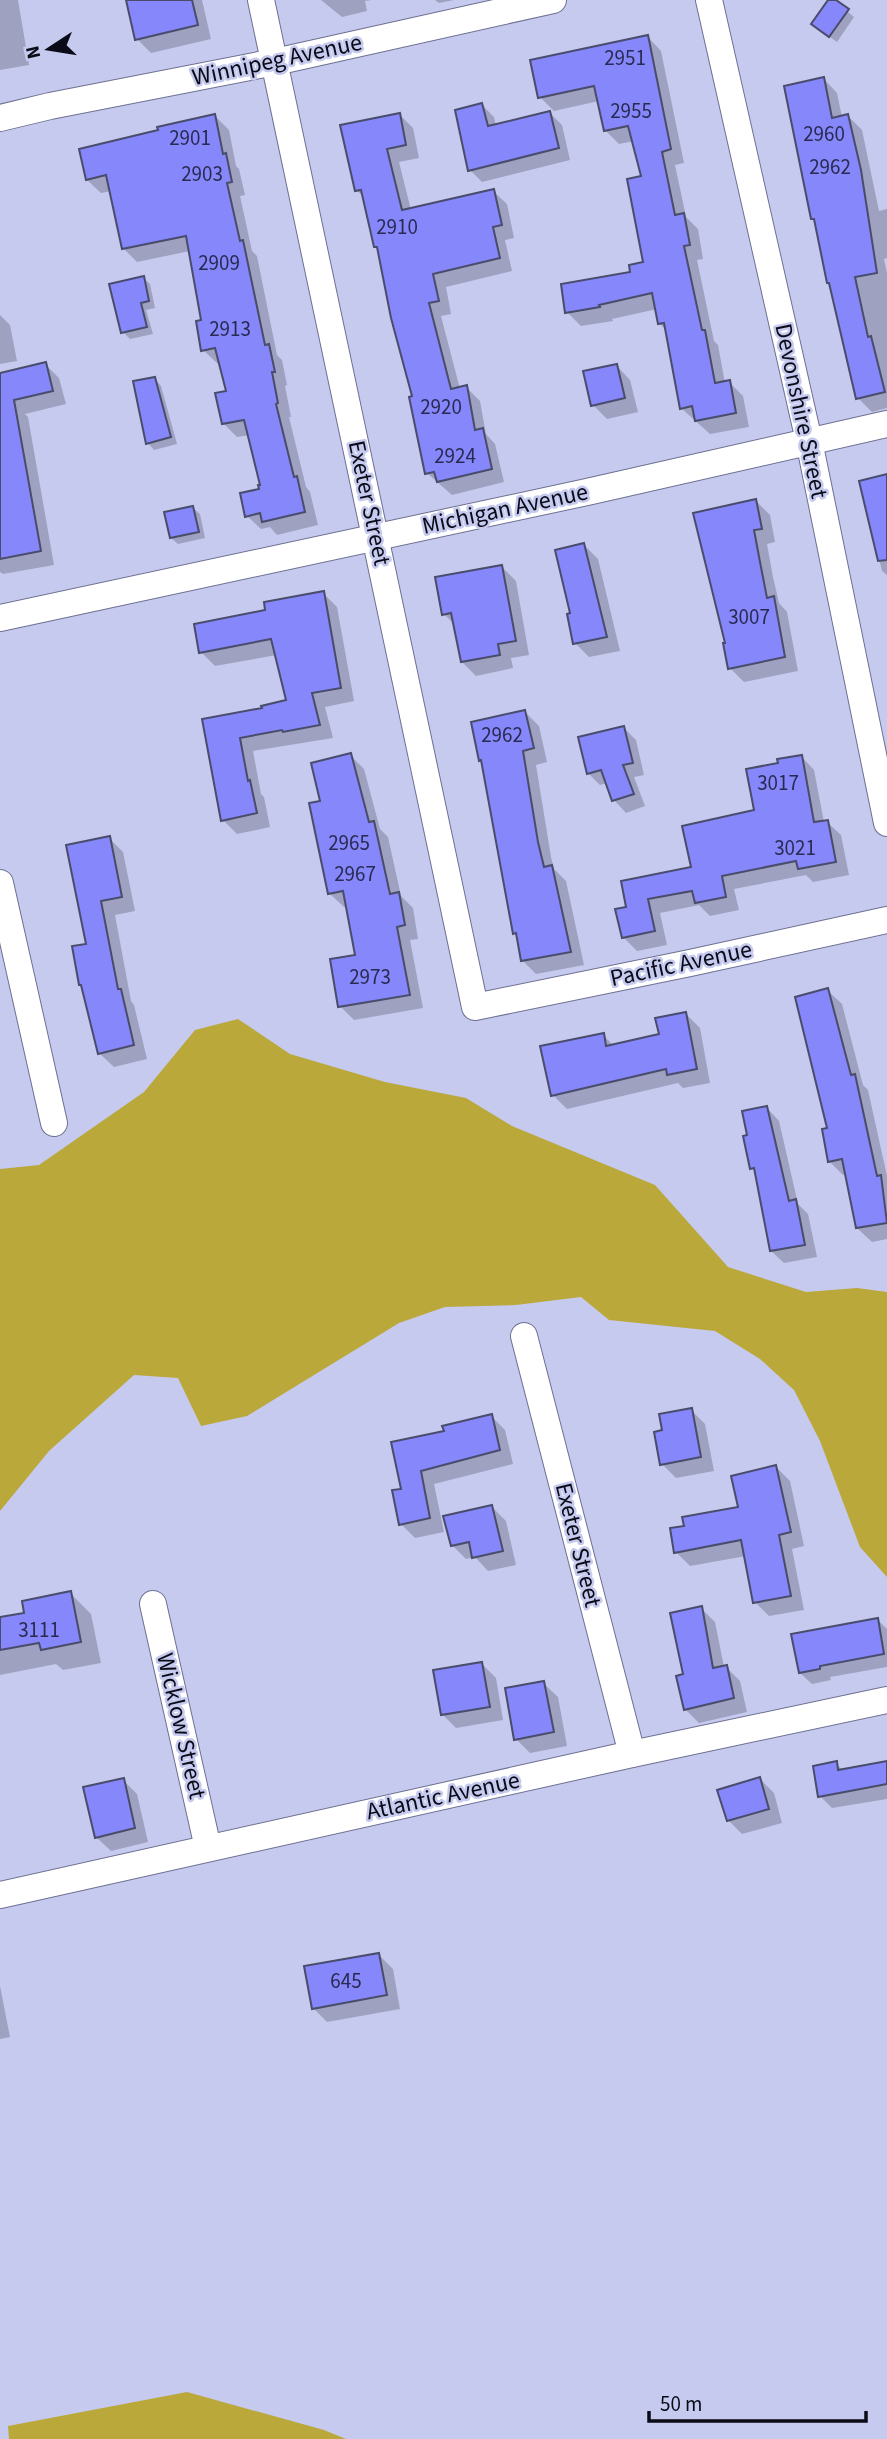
<svg xmlns="http://www.w3.org/2000/svg" width="887" height="2439" font-family="'Source Sans 3',sans-serif">
  <style>
    .green { fill: #baa83b }
    .shadow { fill: #0003 }
    .building { fill: #8587fb; stroke: #494c6b; stroke-width: 2 }
    .lines { fill: none; stroke-linecap: round; stroke-linejoin: round }
    .minor-casing { stroke: #6d7091; stroke-width: 28 }
    .minor { stroke: #fff; stroke-width: 26 }
    .labels { text-anchor: middle; dominant-baseline: central; stroke-width: 5; stroke-linejoin: round; paint-order: stroke }
    .number-label { font-size: 21px; fill: #292a50 }
    .street-label { font-size: 24px; fill: #0a0b17; stroke: #c6caef }
  </style>
  <rect width="100%" height="100%" fill="#c6caef"/>
  <g class="green">
    <path d="M238 1019 290 1054 385 1082 466 1098 512 1126 655 1185 728 1267 806 1292 857 1288 887 1292V1577L860 1547 820 1441 794 1390 760 1359 715 1331 609 1320 581 1297 516 1305 445 1307 399 1323 247 1416 201 1426 178 1378 134 1375 49 1451 0 1511V1169L39 1165 144 1092 195 1030Z"/>
    <path d="M187 2392 324 2430 346 2439H9L8 2426Z"/>
  </g>
  <g class="shadow">
    <path d="M0 0H18L29 65 0 70Z"/>
    <path d="M127 0H202L211 39 151 53 137 39Z"/>
    <path d="M321 0H372L365 1 367 11 342 17Z"/>
    <path d="M435 0H454L439 3Z"/>
    <path d="M830 0H833L854 17 837 42 820 30Z"/>
    <path d="M648 37 661 51 684 163 675 165 686 217 698 229 703 259 697 260 714 341 718 345 725 383 729 382 743 396 749 427 710 434 681 408 667 331 659 323 657 309 612 319 613 321 581 326 567 312 632 273 645 264 644 177 634 141 619 144 605 130 599 101 554 111 540 97Z"/>
    <path d="M824 79 837 93 842 117 848 116 862 130 879 211 887 209V258L884 259 887 273V408L872 412 858 398 817 222 813 218Z"/>
    <path d="M482 105 494 117 496 126 550 113 562 125 570 160 482 182 470 170Z"/>
    <path d="M400 115 413 128 419 158 399 162 411 210 493 191 507 204 514 238 505 240 512 271 446 287 451 314 441 316 460 389 466 387 480 401 486 434 495 444 504 482 452 495 427 473 414 398 379 250 375 246 364 198 357 190Z"/>
    <path d="M215 116 229 130 236 166 239 169 245 195 240 196 252 251 257 256 277 355 282 360 287 385 285 386 291 417H289L306 487 310 492 318 525 277 535 270 527 261 529 247 516 262 486 250 435 237 437 223 423 228 392 221 363H217L203 350V321L190 251 137 262 123 248 111 191 101 193 87 180Z"/>
    <path d="M143 278 150 284 155 308 146 310 153 334 130 339 123 332Z"/>
    <path d="M0 315 10 325 17 361 0 364Z"/>
    <path d="M45 364 59 378 66 404 25 414 28 417 54 565 3 574 0 572V407Z"/>
    <path d="M616 365 630 380 638 412 607 419 593 405Z"/>
    <path d="M155 379 161 386 177 444 154 450 148 443Z"/>
    <path d="M887 476V575L882 571 861 482Z"/>
    <path d="M756 501 770 515 775 542 767 544 773 577 779 603 787 612 798 671 744 682 730 668Z"/>
    <path d="M193 508 200 514 205 538 178 544 171 538Z"/>
    <path d="M584 545 598 559 620 651 589 657 575 643 572 614Z"/>
    <path d="M502 567 516 581 529 655 511 658 513 668 476 676 462 662 455 625 444 614Z"/>
    <path d="M323 593 337 607 354 701 325 707 333 738 253 751 261 794 264 797 270 827 237 834 223 820 204 721 264 710 288 702 277 655 215 666 201 652 267 611Z"/>
    <path d="M525 712 539 726 547 762 536 765 551 857 554 869 566 881 584 965 536 974 522 960 518 936 515 933 483 762 481 760Z"/>
    <path d="M624 728 636 740 644 775 634 777 645 806 626 813 614 800 607 783 600 785 588 773Z"/>
    <path d="M350 755 364 769 380 829 388 837 401 896 413 908 418 939 410 940 423 1008 354 1020 340 1006 357 956 347 906 344 907 329 893 322 802Z"/>
    <path d="M801 756 814 770 824 822H827L841 835 849 875 813 882 806 875 734 889 739 910 710 916 699 905 660 913 667 945 637 951 623 937 628 909 693 869 756 811 780 765Z"/>
    <path d="M109 838 123 852 135 911 115 915 131 1001 134 1005 147 1059 114 1067 99 1053 88 945Z"/>
    <path d="M827 990 842 1004 863 1085 868 1090 887 1176V1239L872 1242 857 1228 847 1174 843 1175 829 1161Z"/>
    <path d="M686 1014 700 1028 710 1083 683 1088 678 1083 567 1109 553 1095 603 1035 614 1046 661 1036Z"/>
    <path d="M767 1108 779 1121 798 1204 808 1214 817 1257 784 1263 771 1251 756 1173 752 1168 749 1136Z"/>
    <path d="M691 1410 705 1424 714 1471 676 1478 662 1464 664 1431Z"/>
    <path d="M491 1416 505 1430 513 1464 434 1484 444 1532 415 1538 401 1524 403 1490 446 1432Z"/>
    <path d="M776 1467 790 1481 804 1546 792 1549 804 1610 769 1616 755 1602 746 1556 690 1566 676 1552 686 1527 740 1508Z"/>
    <path d="M492 1507 506 1521 516 1565 488 1571 475 1557 466 1559 452 1545Z"/>
    <path d="M70 1593 91 1614 101 1663 63 1670 56 1664 0 1675V1619L26 1614Z"/>
    <path d="M701 1608 715 1622 724 1667H726L740 1681 747 1712 699 1723 685 1709V1676Z"/>
    <path d="M878 1620 887 1629V1667L830 1677 831 1680 812 1684 800 1673Z"/>
    <path d="M482 1664 496 1678 503 1720 456 1728 442 1714Z"/>
    <path d="M543 1683 558 1697 567 1746 530 1753 516 1739Z"/>
    <path d="M836 1763 843 1771 887 1763V1799L832 1808 820 1796Z"/>
    <path d="M760 1779 774 1793 782 1823 742 1834 728 1820Z"/>
    <path d="M123 1780 137 1794 148 1842 111 1851 96 1837Z"/>
    <path d="M379 1955 393 1969 400 2009 327 2022 313 2008Z"/>
    <path d="M0 1986 10 2037 0 2039Z"/>
  </g>
  <g class="building">
    <path d="M126 0H192L198 25 135 40Z"/>
    <path d="M828 0H836L849 9 829 37 811 24Z"/>
    <path d="M648 35 671 149 662 152 675 215 684 213 690 245 684 246 702 330H705L715 383 730 380 736 413 695 421 692 406 680 409 664 323 658 324 652 293 599 305 600 307 565 313 561 284 630 272 629 265 643 262 627 179 641 176 628 126 604 131 594 86 538 98 530 60Z"/>
    <path d="M824 77 832 118 848 114 861 170 877 273 855 277 868 337 871 336 885 392 856 399 829 283H827L814 219H811L784 86Z"/>
    <path d="M482 103 488 126 550 111 559 148 468 171 455 110Z"/>
    <path d="M400 113 406 145 387 149 402 210 494 189 502 225 493 227 500 258 433 274 439 301 429 303 451 389 467 385 475 430 483 428 492 469 437 482 434 472 425 474 409 397 412 396 391 318 377 247H374L361 190 355 191 340 125Z"/>
    <path d="M215 114 223 154 226 153 232 182 227 183 240 241 243 240 265 345 269 344 275 372H272L278 403 276 404 294 477 297 476 305 512 262 522 260 513 245 517 240 493 259 489 258 485H260L244 420 222 424 215 393 226 391 215 348 201 351 196 321 201 320 186 236 122 249 106 175 86 180 79 149 158 130 157 127Z"/>
    <path d="M144 276 149 301 141 303 147 327 121 333 109 284Z"/>
    <path d="M46 362 53 391 14 400 41 551 0 559V373Z"/>
    <path d="M617 364 625 398 591 406 583 371Z"/>
    <path d="M155 377 171 437 146 444 133 381Z"/>
    <path d="M887 474V560L878 561 859 481Z"/>
    <path d="M756 499 762 529 754 530 760 562 767 598 774 596 785 657 728 669 723 643H725L693 513Z"/>
    <path d="M193 506 199 532 170 538 164 512Z"/>
    <path d="M584 543 607 637 573 644 567 614 570 613 555 550Z"/>
    <path d="M502 565 516 641 498 644 500 655 461 662 451 613 442 615 435 577Z"/>
    <path d="M324 591 341 688 312 693 320 725 283 732 282 730 240 738 248 781 250 780 257 813 221 821 202 719 262 708 261 706 286 700 271 639 199 653 194 624 265 610 264 602Z"/>
    <path d="M525 710 534 748 523 751 538 842 544 867 552 865 571 952 521 961 516 933 513 934 481 760 479 761 471 722Z"/>
    <path d="M624 726 633 763 623 765 634 794 612 801 601 770 587 774 578 737Z"/>
    <path d="M351 753 369 822 374 821 390 894 399 892 405 925 397 927 410 995 338 1007 330 959 355 955 343 891 328 894 309 803 320 801 311 763Z"/>
    <path d="M802 755 814 822 828 820 836 862 798 869 796 861 722 876 726 897 695 903 692 891 648 899 655 931 622 938 615 909 626 907 621 881 691 867 682 826 754 810 746 769 778 763 777 759Z"/>
    <path d="M110 836 122 897 101 901 118 989H121L134 1045 98 1054 81 985H79L72 946 86 944 66 845Z"/>
    <path d="M828 988 851 1075 855 1074 877 1176 881 1175 887 1223 856 1228 842 1159 828 1162 822 1129 827 1128 795 997Z"/>
    <path d="M686 1012 697 1069 667 1075 666 1069 551 1096 540 1046 604 1033 606 1046 659 1034 655 1018Z"/>
    <path d="M767 1106 789 1201 796 1199 805 1245 770 1251 754 1168 750 1169 743 1136 747 1135 742 1111Z"/>
    <path d="M692 1408 701 1457 660 1465 654 1432 662 1430 659 1414Z"/>
    <path d="M492 1414 500 1450 421 1471 430 1518 399 1525 392 1490 401 1489 391 1442 444 1431 442 1426Z"/>
    <path d="M776 1465 791 1532 779 1535 791 1596 753 1603 741 1540 674 1553 670 1528 684 1526 682 1517 738 1507 731 1476Z"/>
    <path d="M492 1505 503 1551 472 1558 469 1542 451 1546 443 1516Z"/>
    <path d="M71 1591 81 1642 41 1650 39 1643 0 1650V1617L24 1613 22 1601Z"/>
    <path d="M702 1606 713 1668 727 1665 734 1698 684 1710 676 1676 683 1674 670 1613Z"/>
    <path d="M878 1618 884 1654 820 1666V1669L799 1673 791 1634Z"/>
    <path d="M482 1662 490 1707 441 1715 433 1670Z"/>
    <path d="M544 1681 554 1732 514 1740 505 1688Z"/>
    <path d="M837 1761 838 1770 887 1761V1784L818 1797 813 1766Z"/>
    <path d="M760 1777 769 1809 727 1821 717 1790Z"/>
    <path d="M124 1778 135 1828 95 1838 83 1787Z"/>
    <path d="M379 1953 387 1995 312 2009 304 1966Z"/>
  </g>
  <g class="lines">
    <defs>
      <g id="minor">
        <path d="M261 0 475 1007 690 963 887 920"/>
        <path d="M709 0 809 441 887 823"/>
        <path d="M0 118 50 106 275 62 553 0"/>
        <path d="M0 618 587 492 887 424"/>
        <path d="M0 883 54 1123"/>
        <path d="M524 1336 632 1754"/>
        <path d="M153 1604 208 1848"/>
        <path d="M0 1895 632 1754 887 1700"/>
      </g>
    </defs>
    <use href="#minor" class="minor-casing"/>
    <use href="#minor" class="minor"/>
  </g>
  <g class="labels">
    <g class="number-label">
      <text x="625" y="58">2951</text>
      <text x="631" y="111">2955</text>
      <text x="824" y="134">2960</text>
      <text x="190" y="138">2901</text>
      <text x="830" y="167">2962</text>
      <text x="202" y="174">2903</text>
      <text x="397" y="227">2910</text>
      <text x="219" y="263">2909</text>
      <text x="230" y="329">2913</text>
      <text x="441" y="407">2920</text>
      <text x="455" y="456">2924</text>
      <text x="749" y="617">3007</text>
      <text x="502" y="735">2962</text>
      <text x="778" y="783">3017</text>
      <text x="349" y="843">2965</text>
      <text x="795" y="848">3021</text>
      <text x="355" y="874">2967</text>
      <text x="370" y="977">2973</text>
      <text x="39" y="1630">3111</text>
      <text x="346" y="1981">645</text>
    </g>
    <g class="street-label">
      <text transform="translate(277 60) rotate(-12)">Winnipeg Avenue</text>
      <text transform="translate(801 411) rotate(78)">Devonshire Street</text>
      <text transform="translate(369 503) rotate(78)">Exeter Street</text>
      <text transform="translate(505 509) rotate(-12)">Michigan Avenue</text>
      <text transform="translate(681 964) rotate(-12)">Pacific Avenue</text>
      <text transform="translate(578 1545) rotate(76)">Exeter Street</text>
      <text transform="translate(181 1726) rotate(77)">Wicklow Street</text>
      <text transform="translate(443 1796) rotate(-12)">Atlantic Avenue</text>
    </g>
  </g>
  <g transform="translate(49 49) rotate(258)" stroke="#c6caef" stroke-width="5" paint-order="stroke">
  <path d="M0-5L12 26L0 18L-12 26Z" fill="#0a0b17"/>
  <text y="-10" font-size="19" font-weight="bold" text-anchor="middle" fill="#0a0b17">N</text>
  </g>
  <path d="M649 2411v10h217v-10" fill="none" stroke="#0a0b17" stroke-width="3.5"/>
  <text x="660" y="2411" font-size="21" fill="#0a0b17" stroke="#c6caef" stroke-width="5" paint-order="stroke">50 m</text>
</svg>
